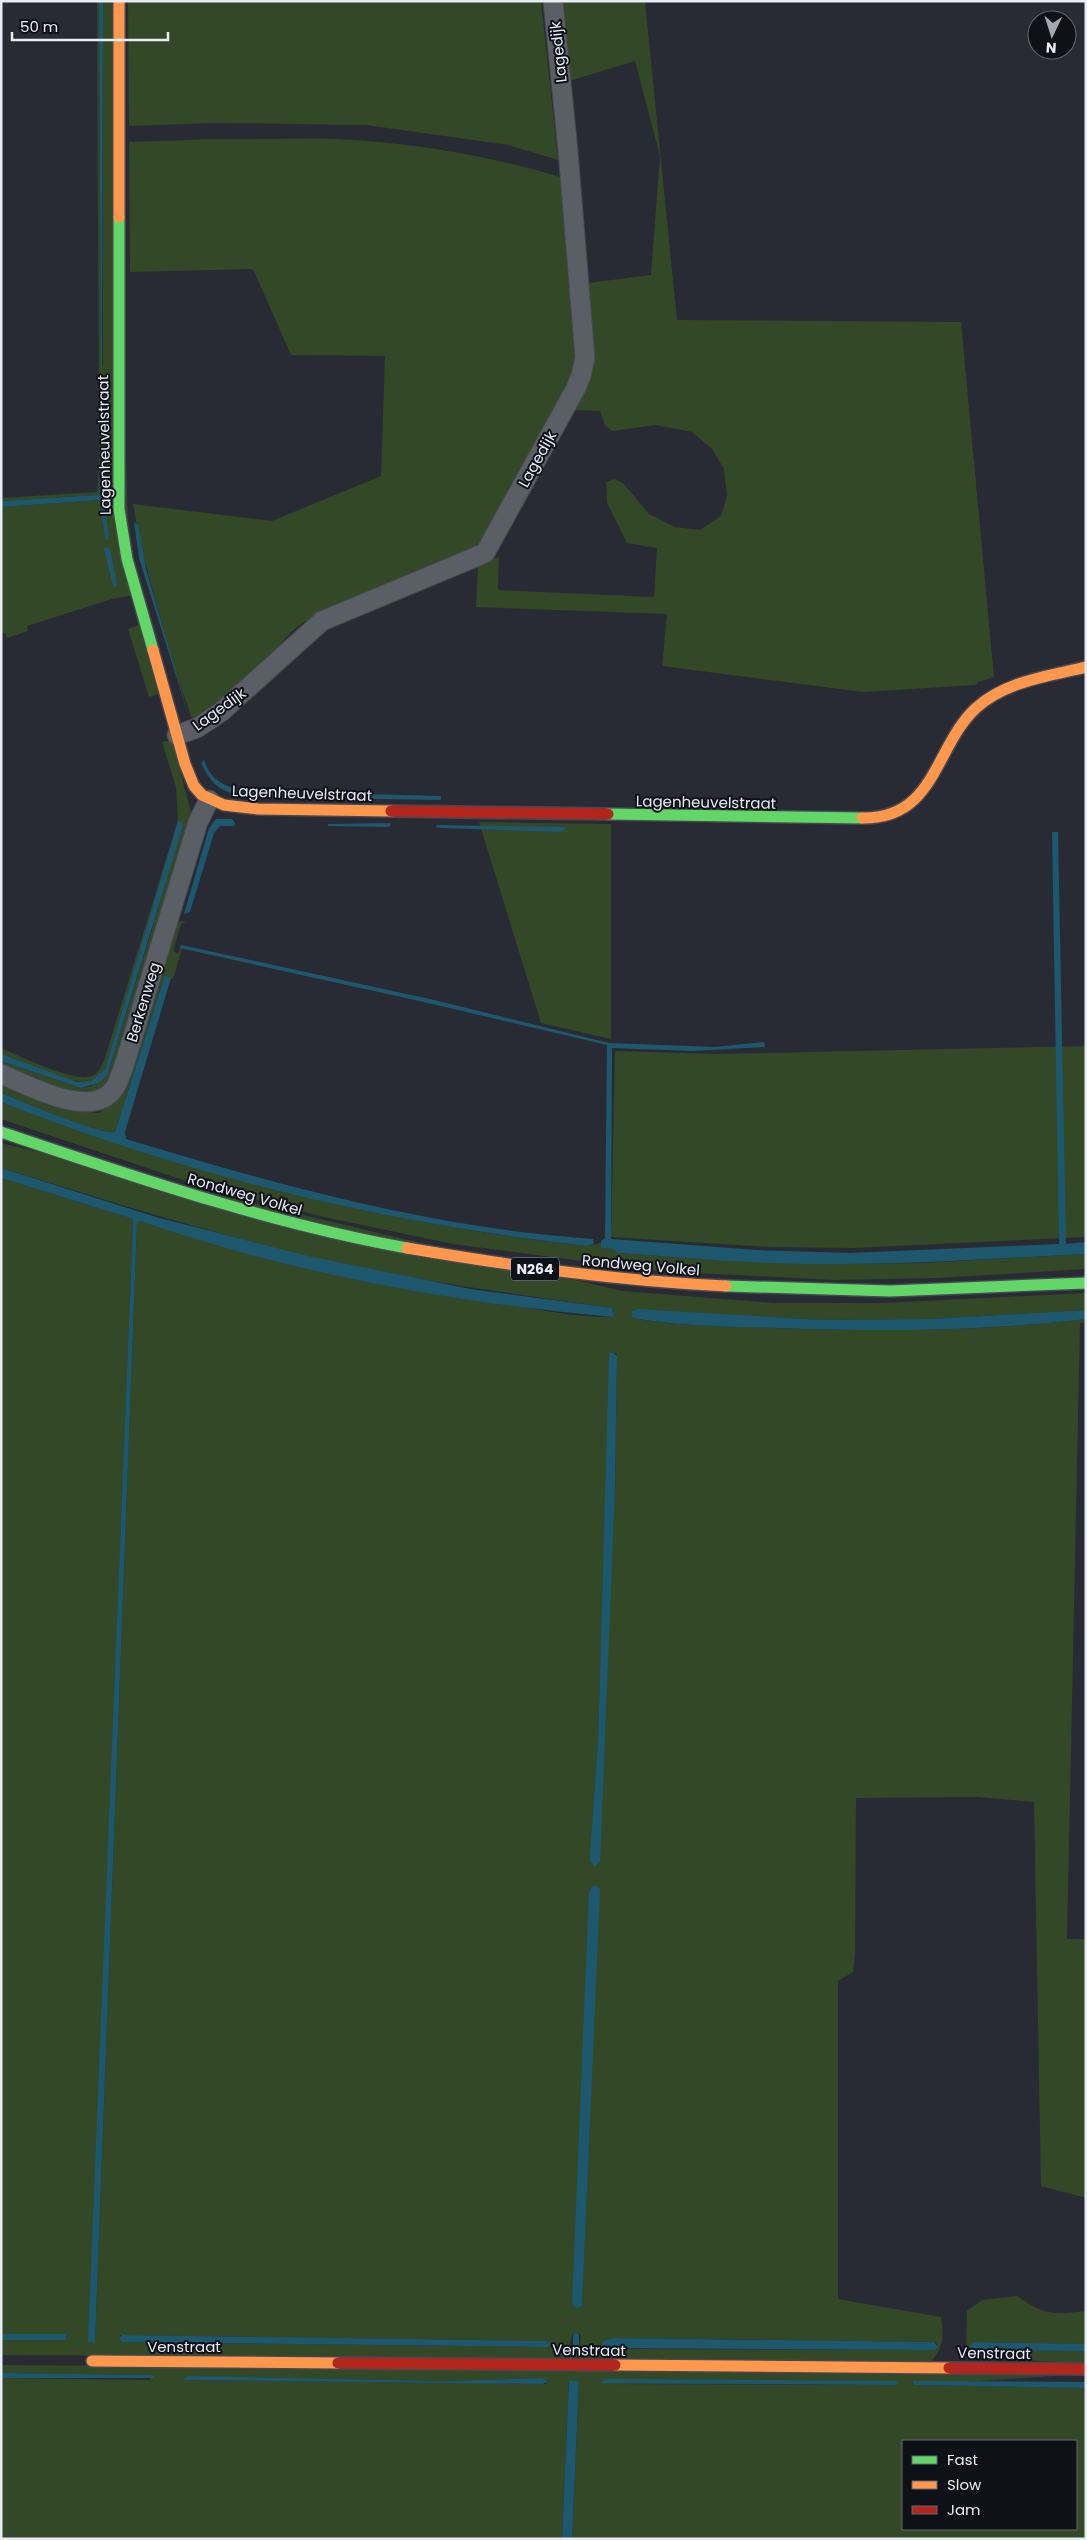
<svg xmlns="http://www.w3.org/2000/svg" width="1087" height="2540" font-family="Poppins,sans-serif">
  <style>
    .green { fill: #324826; fill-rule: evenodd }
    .water { fill: #1e586f }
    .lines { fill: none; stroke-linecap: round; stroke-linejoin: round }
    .stream { stroke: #1e586f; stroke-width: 6 }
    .street-casing { stroke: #454850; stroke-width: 21 }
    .fast-casing { stroke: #454850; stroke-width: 14 }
    .slow-casing { stroke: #454850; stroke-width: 14 }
    .jam-casing { stroke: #454850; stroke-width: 14 }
    .street { stroke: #5a5e65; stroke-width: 19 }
    .fast { stroke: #63d668; stroke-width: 11 }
    .slow { stroke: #ff974d; stroke-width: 11 }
    .jam { stroke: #b3261e; stroke-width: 11 }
    .labels { text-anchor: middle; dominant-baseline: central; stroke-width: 4; stroke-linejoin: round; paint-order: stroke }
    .shield { fill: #0f1119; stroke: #a7aab4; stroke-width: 1 }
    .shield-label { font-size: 14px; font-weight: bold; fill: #e8ecf7 }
    .street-label { font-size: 15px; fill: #e8ecf7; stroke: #0f1119 }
  </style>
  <rect width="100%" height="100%" fill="#282b34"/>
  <g class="green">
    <path d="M97 1H99L101 366H103V1H113L130 596 112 599 27 626 28 631 7 638 5 633 1 634V507L101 500 105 539 100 477 99 495 1 501V498L97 492 99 467ZM102 380 105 420 103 423 101 421Z"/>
    <path d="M128 1H541L558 160 508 145 366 125 215 123 129 126Z"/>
    <path d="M559 1H645L677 320 961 322 994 677 978 682 976 685 863 692 662 666 667 614 476 607 478 563 499 557 498 590 654 597 657 548 627 543 607 503 606 482 614 479 623 483 649 514 675 527 700 530 721 516 727 497 724 469 712 449 692 432 656 425 612 431 605 425 600 411 573 410 592 372 595 357 588 283 651 275 660 156 635 61 566 82Z"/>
    <path d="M215 139C265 140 317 136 366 141 432 146 496 158 560 177L570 261 579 368 489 545 466 552 304 622C283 636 272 658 254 675 236 694 214 707 193 722L174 667 140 544 133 504 272 521 381 476 385 356 291 355 253 269 130 272 129 142Z"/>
    <path d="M139 625 158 694 149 697 128 629Z"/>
    <path d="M172 740 192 816 111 1085 83 1099 1 1070V1061L81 1088 91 1086 107 1076 151 933 182 822H178L105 1069C101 1074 97 1079 90 1081 73 1086 19 1061 1 1054V1048C20 1056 74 1083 92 1076 98 1074 101 1066 104 1061L178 820 176 787 162 742Z"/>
    <path d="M479 822 611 824V1039L541 1023Z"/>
    <path d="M173 921 187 922 181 924 173 951 178 954 180 948 182 949 173 979 165 975 115 1132C103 1136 19 1100 1 1093V1080L80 1111 99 1113 115 1102Z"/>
    <path d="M1086 1046V1237L853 1248 769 1247 611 1237 615 1051 718 1054Z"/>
    <path d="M1 1102C191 1174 385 1224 587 1246L601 1243V1248L613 1249 617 1253 703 1259 838 1264 923 1263 1086 1254V1269L938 1278 834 1280 659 1271 453 1244 324 1217 183 1180 1 1119Z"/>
    <path d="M1 1143 622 1291 774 1303H884L1086 1293V1310L930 1319 821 1320 740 1316 632 1318C679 1327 729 1326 776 1328 879 1332 983 1331 1086 1319V1322L1080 1323 1067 1939H1086V2198L1041 2186 1034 1802 978 1797 856 1798 855 1954 853 1972 838 1981V2299L941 2317C944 2338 944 2346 931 2362L1 2355V2340H65L66 2334H1V1178L127 1217 132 1219 133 1222 89 2342 95 2343 137 1223 140 1221C256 1257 373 1284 494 1302 533 1308 574 1318 614 1317L612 1308C509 1293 407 1280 306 1256 203 1231 103 1199 1 1168ZM610 1352 616 1353 617 1356 615 1487 590 1862 598 1743ZM599 1887 582 2306 577 2308ZM578 2333 581 2335 580 2347H570L572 2334ZM120 2335 547 2341 548 2347 122 2342ZM614 2338 936 2342 938 2347 935 2350 604 2349 607 2340Z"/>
    <path d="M1017 2296C1044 2315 1053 2315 1086 2311V2344L974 2342V2350L1086 2351V2364L969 2356 966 2349 967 2311 982 2300Z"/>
    <path d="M1 2365 1086 2374 916 2385 1086 2388V2539H572L579 2382 569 2381 562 2539H1V2378L150 2380 152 2375 1 2373ZM188 2376 444 2381 542 2378 547 2384 185 2380 184 2378ZM899 2383 895 2385 603 2384ZM903 2441H1076V2529H903Z"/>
  </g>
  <g class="water">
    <path d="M99 1H103L102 367 101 366Z"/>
    <path d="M102 476 109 540 105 539 100 500 1 507V501L99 495 100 477Z"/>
    <path d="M134 522 138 525 146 569 189 717 139 558Z"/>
    <path d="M106 547 110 549 117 585 114 589 104 549Z"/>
    <path d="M204 760C211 781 225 787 246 791L441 796V800L246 797C220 791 213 787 201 763Z"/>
    <path d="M216 819H232L235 823 234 826H220L214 833 190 912 184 914 209 828Z"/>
    <path d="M178 821 182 822 183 825 107 1076 98 1083 81 1088 1 1061V1054L77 1082 91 1081 105 1069Z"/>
    <path d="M391 823 389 827 328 826V824Z"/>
    <path d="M437 825 565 827 566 828 562 832 441 828 436 827Z"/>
    <path d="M1052 832H1058L1066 1244 1086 1242V1254C1004 1258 922 1264 840 1264 766 1265 691 1258 617 1253L613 1249 601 1248V1241L605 1238 607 1045 424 1002 180 948 181 945 434 1000 609 1043 715 1047 764 1042 765 1047 693 1051 612 1048 611 1239 757 1250 849 1253 1059 1244Z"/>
    <path d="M165 975 171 978 125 1132 126 1139C278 1185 433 1228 593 1239L594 1244 587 1246C387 1224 189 1176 1 1102V1093C19 1100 103 1136 115 1132Z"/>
    <path d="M1 1168 156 1217 308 1256 470 1289 612 1308 614 1317C454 1303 291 1273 140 1221L137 1223 95 2343 88 2342 133 1222 132 1219 127 1217 1 1178Z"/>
    <path d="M637 1309 821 1320 930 1319 1086 1310V1319C985 1331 881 1332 780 1328 731 1327 680 1326 632 1318V1311Z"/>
    <path d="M611 1351 617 1356 615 1487 600 1862 595 1866 590 1862V1855L598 1743 609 1355Z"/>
    <path d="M593 1885 599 1887 600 1891 582 2306 577 2308 572 2304 589 1892Z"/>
    <rect x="1" y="2334" width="65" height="6"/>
    <path d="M122 2335 547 2341 550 2344 548 2347 122 2342 119 2338Z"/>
    <path d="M614 2338 934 2342 938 2347 935 2350 601 2348 603 2341Z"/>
    <path d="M974 2342 1086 2344V2351L974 2350 969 2346Z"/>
    <path d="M1 2373 152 2375 155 2378H1Z"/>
    <path d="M188 2376 444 2381 542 2378 548 2381 543 2384 185 2380 184 2378Z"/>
    <path d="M604 2379 897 2381 899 2383 895 2385 601 2383Z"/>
    <path d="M569 2381H579L572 2539H562Z"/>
    <path d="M913 2381 1086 2382V2388L916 2385H914Z"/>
  </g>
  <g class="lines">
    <path class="stream" d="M576 2345V2336"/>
    <defs>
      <g id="street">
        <path d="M177 735 197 728 221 712 322 621 485 553 576 388 581 376 585 358 568 151 553 1"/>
        <path d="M1 1074C28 1085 90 1120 113 1090 118 1085 120 1075 123 1069L198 822 209 800"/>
      </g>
      <g id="fast">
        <path d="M119 217V509L127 559 153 650"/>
        <path d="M608 814 862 818"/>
        <path d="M1 1132C135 1177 268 1223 407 1248"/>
        <path d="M726 1286 890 1291 1086 1283"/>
      </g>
      <g id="slow">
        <path d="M119 217V1"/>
        <path d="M153 650 185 764 194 786 202 795 224 805 258 809 391 811"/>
        <path d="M862 818C936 819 934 747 976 708 1006 681 1049 676 1086 667"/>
        <path d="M407 1248C513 1266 618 1281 726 1286"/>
        <path d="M92 2361 338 2363"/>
        <path d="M615 2365 949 2368"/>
      </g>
      <g id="jam">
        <path d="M391 811 608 814"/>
        <path d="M338 2363 615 2365"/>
        <path d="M949 2368 1086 2369"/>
      </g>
    </defs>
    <use href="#street" class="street-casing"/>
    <use href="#fast" class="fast-casing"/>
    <use href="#slow" class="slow-casing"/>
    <use href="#jam" class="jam-casing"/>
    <use href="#street" class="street"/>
    <use href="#fast" class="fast"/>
    <use href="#slow" class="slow"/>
    <use href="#jam" class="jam"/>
  </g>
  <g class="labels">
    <rect class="shield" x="511" y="1257.5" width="48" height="23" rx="4"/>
    <g class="shield-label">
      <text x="535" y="1269">N264</text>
    </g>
    <g class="street-label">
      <text transform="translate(558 52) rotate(-96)">Lagedijk</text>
      <text transform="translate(104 445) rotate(-91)">Lagenheuvelstraat</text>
      <text transform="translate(537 459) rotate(-61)">Lagedijk</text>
      <text transform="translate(219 709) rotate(-36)">Lagedijk</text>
      <text transform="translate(302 793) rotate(2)">Lagenheuvelstraat</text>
      <text transform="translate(706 802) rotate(1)">Lagenheuvelstraat</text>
      <text transform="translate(143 1002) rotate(-73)">Berkenweg</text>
      <text transform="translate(245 1194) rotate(16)">Rondweg Volkel</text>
      <text transform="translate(641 1265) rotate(5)">Rondweg Volkel</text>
      <text x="184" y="2346">Venstraat</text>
      <text transform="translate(589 2350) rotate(1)">Venstraat</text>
      <text transform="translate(994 2353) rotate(1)">Venstraat</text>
    </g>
  </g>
  <rect width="1087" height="2540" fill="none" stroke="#e8ecf7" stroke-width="5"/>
  <rect x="902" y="2440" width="175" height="90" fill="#0f1119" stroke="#666972"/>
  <rect x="912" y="2456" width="25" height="8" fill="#63d668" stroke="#666972"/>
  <text x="947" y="2465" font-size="15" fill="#e8ecf7">Fast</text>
  <rect x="912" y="2481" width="25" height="8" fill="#ff974d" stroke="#666972"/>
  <text x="947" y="2490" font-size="15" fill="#e8ecf7">Slow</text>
  <rect x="912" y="2506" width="25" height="8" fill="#b3261e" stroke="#666972"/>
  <text x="947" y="2515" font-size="15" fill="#e8ecf7">Jam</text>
  <g transform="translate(1052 35) rotate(184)"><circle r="24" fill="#0f1119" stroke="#666972"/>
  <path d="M0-4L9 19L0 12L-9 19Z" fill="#a5a8b3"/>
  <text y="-8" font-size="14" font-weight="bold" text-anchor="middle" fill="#e8ecf7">N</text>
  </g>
  <path d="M12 32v8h156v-8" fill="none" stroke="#e8ecf7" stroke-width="2.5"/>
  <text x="20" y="32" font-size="15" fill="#e8ecf7" stroke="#0f1119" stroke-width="4" paint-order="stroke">50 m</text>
</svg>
